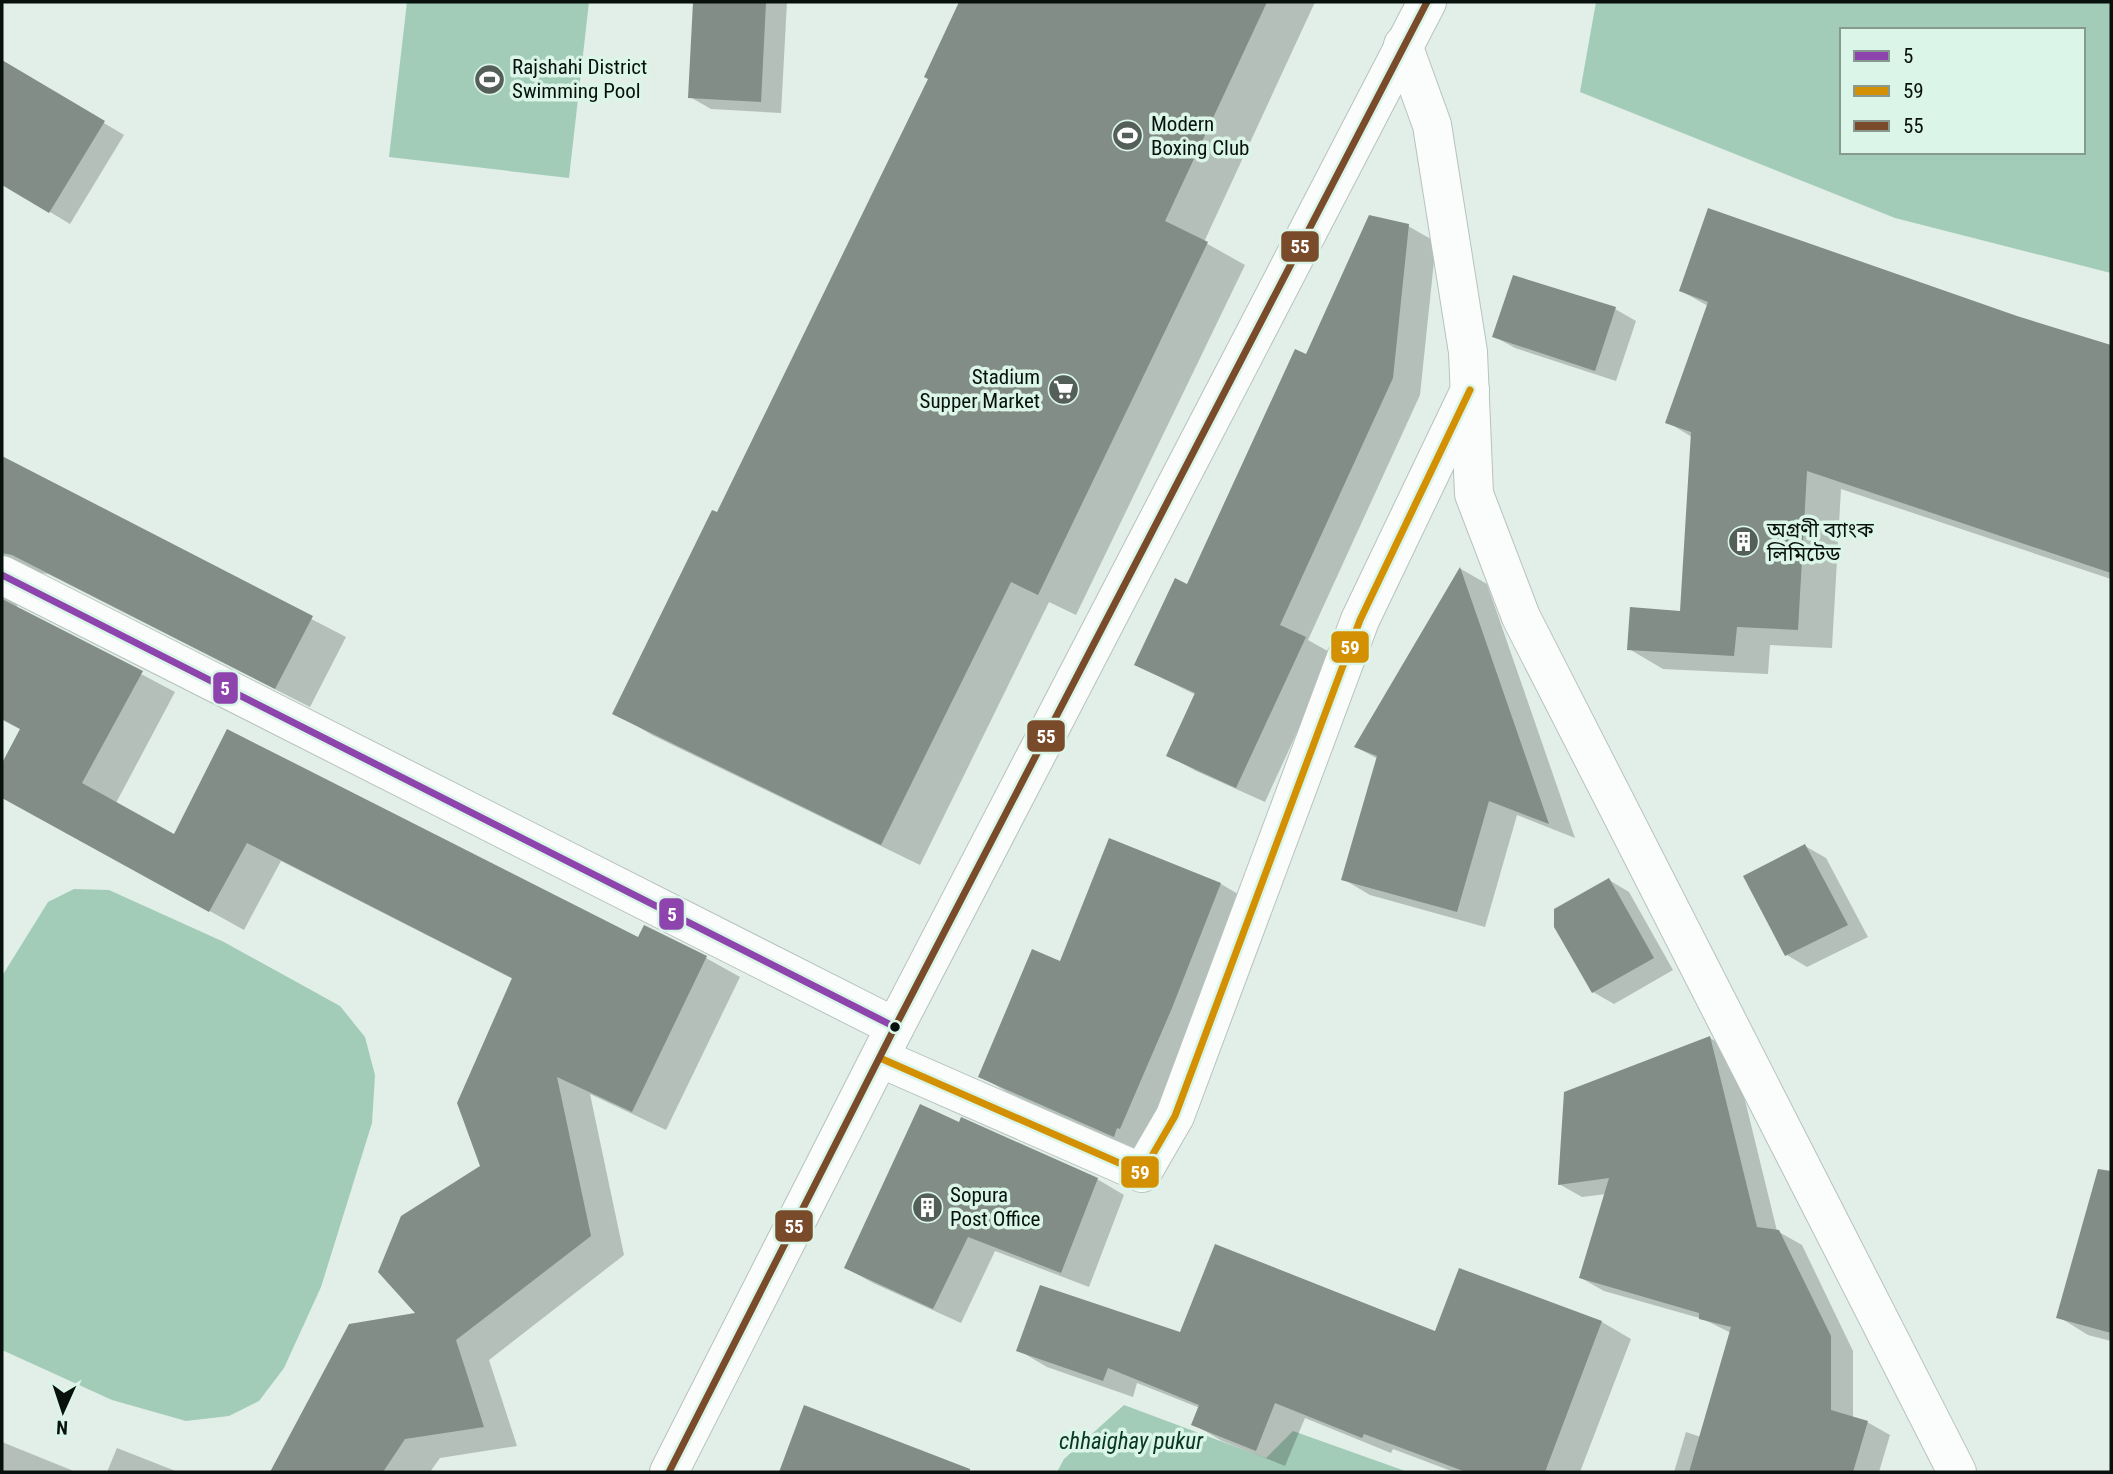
<svg xmlns="http://www.w3.org/2000/svg" width="2113" height="1474" font-family="'Roboto Condensed','Noto Sans Bengali',sans-serif">
  <style>
    .water { fill: #a3ccb8; fill-rule: evenodd }
    .shadow { fill: #0003 }
    .building { fill: #838d88 }
    .lines { fill: none; stroke-linecap: round; stroke-linejoin: round }
    .street-casing { stroke: #b8c2bd; stroke-width: 40 }
    .secondary-casing { stroke: #b8c2bd; stroke-width: 40 }
    .primary-casing { stroke: #b8c2bd; stroke-width: 40 }
    .street { stroke: #fafdfc; stroke-width: 38 }
    .secondary { stroke: #fafdfc; stroke-width: 38 }
    .primary { stroke: #fafdfc; stroke-width: 38 }
    .bus-1-casing { stroke: #dbf5e8; stroke-width: 12 }
    .bus-2-casing { stroke: #dbf5e8; stroke-width: 12 }
    .bus-3-casing { stroke: #dbf5e8; stroke-width: 12 }
    .bus-1 { stroke: #8e44ad; stroke-width: 7 }
    .bus-2 { stroke: #d39002; stroke-width: 7 }
    .bus-3 { stroke: #7a4b2a; stroke-width: 7 }
    .bus-dot { fill: #08110d; stroke: #dbf5e8; stroke-width: 2.5 }
    .labels { text-anchor: middle; dominant-baseline: central; stroke-width: 7; stroke-linejoin: round; paint-order: stroke }
    .poi-label { font-size: 21px; fill: #08110d; stroke: #dbf5e8; text-anchor: start }
    .water-label { font-size: 23px; font-style: italic; fill: #083625; stroke: #dbf5e8 }
    .line-badge { stroke: #dbf5e8; stroke-width: 2.5 }
    .badge-label { font-size: 19px; text-anchor: middle; font-weight: bold; fill: #fff }
  </style>
  <rect width="100%" height="100%" fill="#e1efe8"/>
  <g class="water">
    <path d="M407 2H589L569 178 389 157Z"/>
    <path d="M1596 2H2111V273L1895 218 1580 92ZM1842 30H2083V152H1842Z"/>
    <path d="M74 889 109 890 224 942 340 1006 365 1037 375 1075 372 1123 321 1287 284 1368 259 1401 229 1416 186 1421 112 1400 2 1350V976L48 902Z"/>
    <path d="M1124 1405 1266 1458 1293 1431 1408 1472H1057L1064 1459Z"/>
  </g>
  <g class="shadow">
    <path d="M695 2H787L781 113 711 109 690 97Z"/>
    <path d="M961 2H1315L1204 242 1245 265 1076 615 1049 602 920 865 652 735 615 713 718 515 930 79 926 77Z"/>
    <path d="M8 66 124 135 70 224 2 183V76Z"/>
    <path d="M1408 226 1436 242 1420 395 1308 640 1333 654 1265 802 1196 771 1168 755 1196 695 1136 665 1188 586Z"/>
    <path d="M1514 277 1615 309 1636 321 1616 381 1515 348 1495 337Z"/>
    <path d="M1681 291 2016 317 2111 347V579L1841 489 1832 648 1770 645 1768 674 1663 669 1629 649 1682 613 1692 437 1667 422 1708 306Z"/>
    <path d="M2 458 346 637 310 707 48 574 35 572 14 597 18 609 175 692 116 803 175 836 228 732 639 940 706 958 740 977 666 1130 590 1094 624 1255 489 1360 517 1446 440 1458 430 1472H272L350 1325 419 1315 482 1167 513 979 281 861 244 930 2 796V767L22 730 2 720Z"/>
    <path d="M1461 569 1487 584 1575 838 1517 815 1485 927 1370 895 1343 879 1378 759 1356 747Z"/>
    <path d="M1110 840 1221 884 1248 900 1141 1151 1007 1092 980 1076 1061 963Z"/>
    <path d="M1805 846 1826 858 1868 937 1807 967 1787 955Z"/>
    <path d="M1609 880 1629 892 1673 970 1614 1004 1593 992Z"/>
    <path d="M1710 1038 1733 1051 1777 1231 1802 1245 1853 1351V1418L1867 1422 1890 1435 1879 1472H1674L1686 1432 1701 1437 1731 1333 1703 1319 1604 1291 1581 1278 1606 1194 1582 1197 1559 1184Z"/>
    <path d="M2099 1173 2111 1176V1341L2088 1335 2059 1317Z"/>
    <path d="M1097 1179 1124 1195 1089 1287 995 1251 961 1323 873 1283 846 1268Z"/>
    <path d="M1460 1270 1602 1322 1631 1339 1580 1472H1454L1393 1449 1391 1453 1305 1418 1285 1466 1222 1441 1193 1424 1200 1408 1137 1383 1133 1397 1047 1367 1018 1350 1181 1334 1436 1333Z"/>
    <path d="M805 1407 923 1456 917 1472H780Z"/>
    <path d="M2 1442 76 1472H2Z"/>
    <path d="M117 1448 178 1472H107Z"/>
  </g>
  <g class="building">
    <path d="M693 2H766L761 102 688 98Z"/>
    <path d="M959 2H1267L1165 221 1208 242 1038 595 1011 582 881 845 612 714 712 510 717 512 928 79 924 77Z"/>
    <path d="M2 60 105 121 49 213 2 185Z"/>
    <path d="M1708 208 2017 316 2111 345V573L1807 471 1798 630 1737 627 1734 656 1627 650 1630 607 1680 611 1691 432 1665 423 1708 302 1679 291Z"/>
    <path d="M1369 215 1409 224 1393 378 1280 625 1306 637 1236 788 1166 756 1195 693 1134 665 1175 578 1187 584 1295 349 1306 354Z"/>
    <path d="M1513 275 1616 307 1595 371 1492 337Z"/>
    <path d="M2 456 313 616 275 689 12 555 2 553Z"/>
    <path d="M1460 567 1549 824 1489 801 1457 912 1341 880 1377 756 1354 747Z"/>
    <path d="M2 599 143 671 82 783 174 834 227 729 638 937 644 925 707 956 632 1112 557 1077 591 1236 456 1340 484 1427 405 1439 383 1472H270L349 1324 415 1313 378 1272 401 1216 480 1166 457 1103 512 978 247 843 209 912 2 798V763L20 729 2 719Z"/>
    <path d="M1109 838 1221 883 1172 1008 1120 1129 1117 1128 1114 1137 978 1077 1032 949 1060 961Z"/>
    <path d="M1805 844 1848 925 1785 956 1743 876Z"/>
    <path d="M1609 878 1654 958 1592 993 1554 927V909Z"/>
    <path d="M1710 1036 1757 1227 1779 1230 1831 1336V1410L1868 1421 1853 1472H1689L1731 1327 1699 1319V1313L1579 1278 1609 1178 1558 1185 1564 1092Z"/>
    <path d="M920 1104 959 1122 961 1117 1098 1178 1061 1273 968 1237 933 1309 844 1268Z"/>
    <path d="M2098 1169 2111 1171V1333L2056 1318Z"/>
    <path d="M1215 1244 1435 1331 1459 1268 1602 1321 1545 1472H1466L1364 1434 1362 1438 1275 1403 1256 1451 1191 1425 1199 1405 1108 1368 1103 1381 1016 1351 1040 1285 1180 1332Z"/>
    <path d="M804 1405 970 1469V1472H779Z"/>
  </g>
  <g class="lines">
    <defs>
      <g id="street">
        <path d="M2 575 895 1027"/>
        <path d="M880 1058 1142 1173 1175 1116 1360 620 1470 390"/>
      </g>
      <path id="secondary" d="M1403 45 1432 125 1468 352 1474 494 1521 617 1957 1472"/>
      <path id="primary" d="M669 1472 895 1027 1427 2"/>
    </defs>
    <use href="#street" class="street-casing"/>
    <use href="#secondary" class="secondary-casing"/>
    <use href="#primary" class="primary-casing"/>
    <use href="#street" class="street"/>
    <use href="#secondary" class="secondary"/>
    <use href="#primary" class="primary"/>
    <defs>
      <path id="bus-1" d="M2 575 895 1027"/>
      <path id="bus-2" d="M880 1058 1142 1173 1175 1116 1360 620 1470 390"/>
      <path id="bus-3" d="M669 1472 895 1027 1427 2"/>
    </defs>
    <use href="#bus-1" class="bus-1-casing"/>
    <use href="#bus-2" class="bus-2-casing"/>
    <use href="#bus-3" class="bus-3-casing"/>
    <use href="#bus-1" class="bus-1"/>
    <use href="#bus-2" class="bus-2"/>
    <use href="#bus-3" class="bus-3"/>
  </g>
  <defs>
    <symbol id="stadium-disc" viewBox="-11 -11 22 22"><circle r="9.5" fill="#545f5a" stroke="#dbf5e8"/><path d="M0-5a6.5 5 0 1 0 0 10a6.5 5 0 1 0 0-10ZM-3.5-1.8h7v3.6h-7Z" fill="#fff"/></symbol>
    <symbol id="supermarket-disc" viewBox="-11 -11 22 22"><circle r="9.5" fill="#545f5a" stroke="#dbf5e8"/><path d="M-6-5.5h2.5l.6 2H6L4.5 2H-2.5L-4.4-4H-6ZM-1.5 3.2a1.3 1.3 0 1 0 .1 0ZM3 3.2a1.3 1.3 0 1 0 .1 0Z" fill="#fff"/></symbol>
    <symbol id="building-disc" viewBox="-11 -11 22 22"><circle r="9.5" fill="#545f5a" stroke="#dbf5e8"/><path d="M-4-6H4V6H1V3H-1V6H-4ZM-2.5-4.3h1.7v1.8h-1.7ZM.8-4.3h1.7v1.8H.8ZM-2.5-1h1.7V.8h-1.7ZM.8-1h1.7V.8H.8Z" fill="#fff"/></symbol>
  </defs>
  <g fill-rule="evenodd">
    <use href="#stadium-disc" x="472" y="62" width="35" height="35"/>
    <use href="#stadium-disc" x="1110" y="118" width="35" height="35"/>
    <use href="#supermarket-disc" x="1046" y="372" width="35" height="35"/>
    <use href="#building-disc" x="1726" y="524" width="35" height="35"/>
    <use href="#building-disc" x="910" y="1190" width="35" height="35"/>
  </g>
  <circle class="bus-dot" cx="895" cy="1027" r="6"/>
  <g class="labels">
    <g class="poi-label">
      <text x="512" y="67">Rajshahi District<tspan x="512" dy="24">Swimming Pool</tspan></text>
      <text x="1151" y="124">Modern<tspan x="1151" dy="24">Boxing Club</tspan></text>
      <text x="1040" y="377" text-anchor="end">Stadium<tspan x="1040" dy="24">Supper Market</tspan></text>
      <text x="1767" y="530">অগ্রণী ব্যাংক<tspan x="1767" dy="24">লিমিটেড</tspan></text>
      <text x="950" y="1195">Sopura<tspan x="950" dy="24">Post Office</tspan></text>
    </g>
    <g class="water-label">
      <text x="1131" y="1441">chhaighay pukur</text>
    </g>
  </g>
  <g class="line-badge">
    <rect x="1280" y="230" width="40" height="33" rx="7" fill="#7a4b2a"/>
    <rect x="1330" y="630" width="40" height="34" rx="7" fill="#d39002"/>
    <rect x="212" y="671" width="27" height="34" rx="7" fill="#8e44ad"/>
    <rect x="1026" y="719" width="40" height="34" rx="7" fill="#7a4b2a"/>
    <rect x="658" y="897" width="27" height="34" rx="7" fill="#8e44ad"/>
    <rect x="1120" y="1155" width="40" height="34" rx="7" fill="#d39002"/>
    <rect x="774" y="1209" width="40" height="34" rx="7" fill="#7a4b2a"/>
  </g>
  <g class="badge-label">
    <text x="1300" y="253">55</text>
    <text x="1350" y="654">59</text>
    <text x="225" y="695">5</text>
    <text x="1046" y="743">55</text>
    <text x="672" y="921">5</text>
    <text x="1140" y="1179">59</text>
    <text x="794" y="1233">55</text>
  </g>
  <rect width="2113" height="1474" fill="none" stroke="#08110d" stroke-width="7"/>
  <rect x="1840" y="28" width="245" height="126" fill="#dbf5e8" stroke="#879a90" stroke-width="2"/>
  <rect x="1854" y="51" width="35" height="10" fill="#8e44ad" stroke="#879a90" stroke-width="2"/>
  <text x="1903" y="63" font-size="21" fill="#08110d">5</text>
  <rect x="1854" y="86" width="35" height="10" fill="#d39002" stroke="#879a90" stroke-width="2"/>
  <text x="1903" y="98" font-size="21" fill="#08110d">59</text>
  <rect x="1854" y="121" width="35" height="10" fill="#7a4b2a" stroke="#879a90" stroke-width="2"/>
  <text x="1903" y="133" font-size="21" fill="#08110d">55</text>
  <g transform="translate(63 1411) rotate(183)" stroke="#dbf5e8" stroke-width="5" paint-order="stroke">
  <path d="M0-5L12 26L0 18L-12 26Z" fill="#08110d"/>
  <text y="-10" font-size="19" font-weight="bold" text-anchor="middle" fill="#08110d">N</text>
  </g>
</svg>
